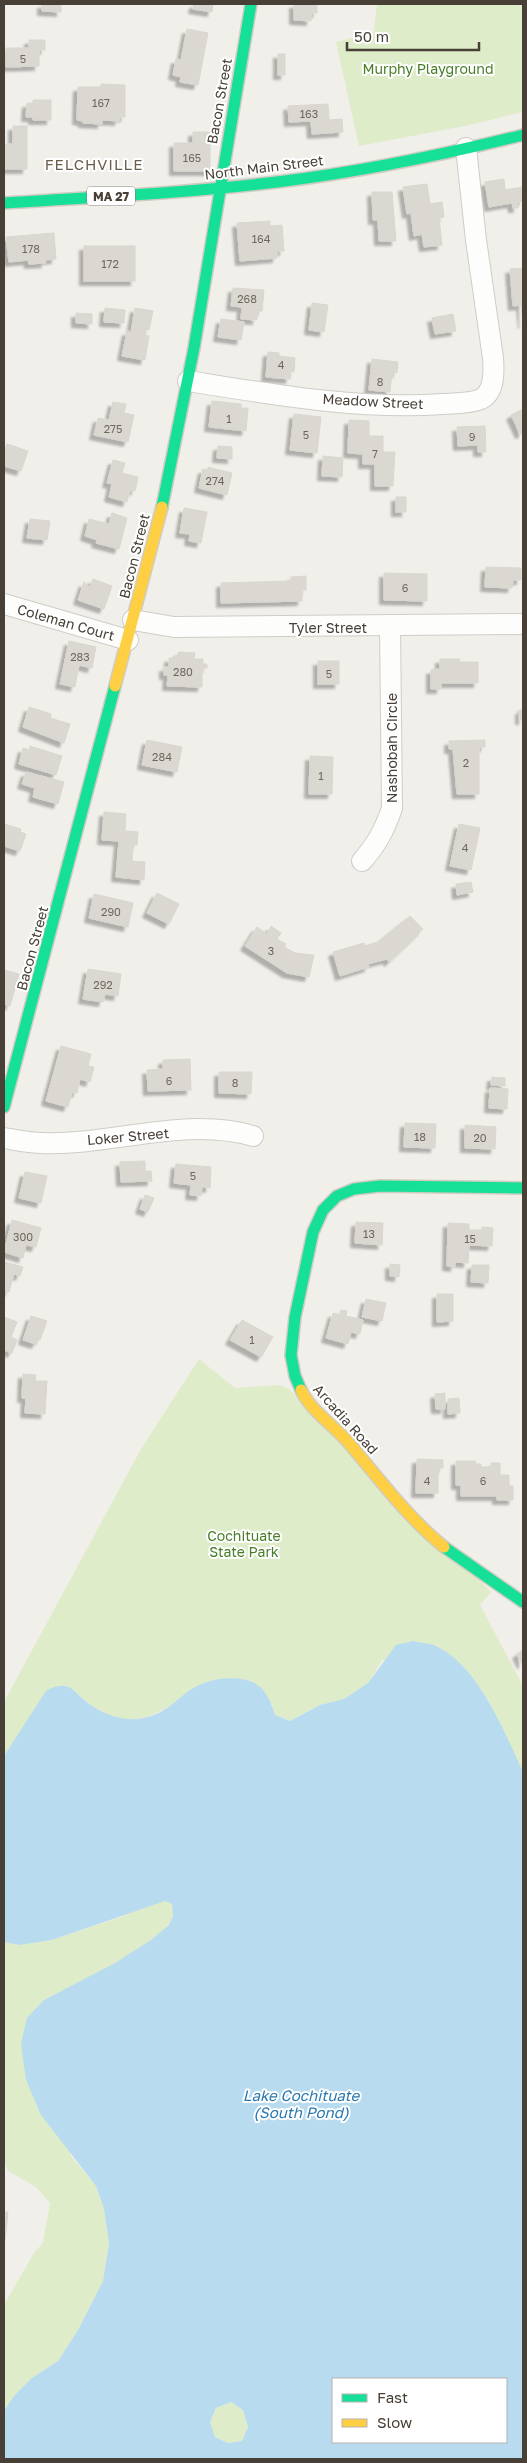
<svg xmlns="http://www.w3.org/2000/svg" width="527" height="2463" font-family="'Golos Text',sans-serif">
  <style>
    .green { fill: #dfecc9 }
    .water { fill: #b9dbf0; fill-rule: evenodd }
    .building { fill: #dbd8d2; stroke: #d9d6d0; filter: url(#shadow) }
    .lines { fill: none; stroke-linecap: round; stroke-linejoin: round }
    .street-casing { stroke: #cfcdc7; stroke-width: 22 }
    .fast-casing { stroke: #d1ccc1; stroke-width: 14 }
    .slow-casing { stroke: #d1ccc1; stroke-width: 14 }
    .street { stroke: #fdfdfc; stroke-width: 20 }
    .fast { stroke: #16e098; stroke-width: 11 }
    .slow { stroke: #ffcf43; stroke-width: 11 }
    .labels { text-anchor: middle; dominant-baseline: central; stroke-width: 4; stroke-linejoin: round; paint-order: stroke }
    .number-label { font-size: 11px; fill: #6e675e }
    .shield { fill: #fff; stroke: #7f7972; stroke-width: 1 }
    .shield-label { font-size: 12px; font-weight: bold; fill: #484036 }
    .park-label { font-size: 14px; fill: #487c26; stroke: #fff }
    .street-label { font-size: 14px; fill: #484036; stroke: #fff }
    .neighbourhood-label { font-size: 15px; letter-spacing: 1px; fill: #6b5e4c; stroke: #fff }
    .water-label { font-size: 15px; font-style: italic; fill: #2979b0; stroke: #fff }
  </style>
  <defs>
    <filter id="shadow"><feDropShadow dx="-4.5" dy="4.5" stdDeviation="1" flood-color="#0004"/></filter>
  </defs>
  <rect width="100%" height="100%" fill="#f1efea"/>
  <g class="green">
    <path d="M377 4H523V112L465 126 359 146 336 42 374 32Z"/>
    <path d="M199 1359 235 1388 280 1385 289 1389 491 1592 480 1605 523 1686V1772L487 1698 382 1660 368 1683 344 1699 320 1705 290 1721 275 1715 272 1704 190 1690C148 1727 113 1732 73 1689L26 1723 4 1756V1702L141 1449Z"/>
    <path d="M165 1901 172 1904C173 1912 174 1916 170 1923 156 1945 71 1987 44 2000L71 2156 96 2186 104 2209 109 2243 103 2281 78 2330 58 2361 32 2378 13 2397 4 2411V2305L34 2253 43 2243 50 2203 36 2187 8 2171 4 2161V1942L19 1945 52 1940 121 1917 152 1904Z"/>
    <path d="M231 2402 243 2410 248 2427 242 2441 228 2443 215 2437 210 2422 216 2408Z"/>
  </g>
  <path class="water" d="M413 1641C421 1643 430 1643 436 1646 478 1665 505 1733 523 1772V2459H4V2411L13 2397 32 2378 58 2361 78 2330 103 2281 109 2243 104 2209 96 2186 41 2115 26 2080 21 2044 27 2018 44 2000 115 1963 151 1940 169 1925 173 1916 172 1904 165 1901 52 1940 19 1945 4 1942V1756L46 1691C52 1688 57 1685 64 1686 73 1687 76 1693 82 1698 96 1711 118 1721 137 1719 173 1715 179 1690 207 1682 221 1677 246 1676 259 1686 267 1692 272 1705 275 1715L290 1721 320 1705 344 1699 368 1683 396 1645ZM333 2379H506V2442H333ZM231 2402 243 2410 248 2427 242 2441 228 2443 215 2437 210 2422 216 2408Z"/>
  <g class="building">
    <path d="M42 4H61V12L42 11Z"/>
    <path d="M194 4H213L212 12 193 9Z"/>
    <path d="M294 4H317V13H311V21L294 20Z"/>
    <path d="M187 29 208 33 198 85 180 82 181 77 173 75 176 59 181 60Z"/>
    <path d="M29 40H45V50H39V66L6 67V48H29Z"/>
    <rect x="278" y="54" width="7" height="21"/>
    <path d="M101 84 125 85V117H119V121L102 120V124L83 123V121L77 120 78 87H101Z"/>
    <path d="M33 100H51V120H33V117H26L27 103 33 104Z"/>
    <path d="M328 104 329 120 342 119 343 132 312 134 311 121 289 122 288 106Z"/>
    <path d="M13 126H27V169H5V144H13Z"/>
    <path d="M193 132H210V171H174V143H193Z"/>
    <path d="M504 179 505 190 523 187V201L517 202 518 208H513L512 203 489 207 485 182Z"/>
    <path d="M427 184 430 204 442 202 444 217 439 218 442 245 424 247 422 234 414 236 411 213 407 214 403 187Z"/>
    <path d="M372 192H392L396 241H379L378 220H373Z"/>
    <path d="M270 221V226L282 225 284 251H277V258L240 261 237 223Z"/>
    <path d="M54 233 56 259 45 260 46 263 29 264 28 260 9 262 6 237Z"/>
    <rect x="84" y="246" width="51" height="35"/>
    <path d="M523 268V324L521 305 513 306 510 269Z"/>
    <path d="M233 288 264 290 262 311H257V320L241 319 242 307 231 306Z"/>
    <path d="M312 303 328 305 324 332 309 330Z"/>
    <path d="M105 308 125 310 124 323 104 322Z"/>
    <path d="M135 308 153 311 149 330 146 329 145 335 149 336 145 360 122 356 127 331 131 332Z"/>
    <path d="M76 313 92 314V324L76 323Z"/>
    <path d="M453 314 456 331 435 334 432 318Z"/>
    <path d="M221 319 244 322 241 340 218 337Z"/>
    <path d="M268 352 279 353V356L295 358 294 372 291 371 290 379 266 377Z"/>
    <path d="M372 359 398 362 397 373 392 372 390 392 369 390Z"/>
    <path d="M212 401 241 404V408H248L246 431 209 427Z"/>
    <path d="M113 402 126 404 124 413 134 415 128 442 94 435 98 418 109 420Z"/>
    <path d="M523 409V433L520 434 511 415Z"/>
    <path d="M294 414 321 417 317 453 290 450Z"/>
    <path d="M349 420 369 421V436H383V452H395L393 486H375V464H363V454L348 453Z"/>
    <path d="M485 426 486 452H478V445L458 446 457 427Z"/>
    <path d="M7 444 28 451 21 471 4 466V453Z"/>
    <path d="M218 446 232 447V459L217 458Z"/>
    <path d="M323 456 343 458 342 477 322 476Z"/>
    <path d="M113 460 125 463 122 473 138 477 135 491 130 490 127 502 109 497 112 484 107 483Z"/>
    <path d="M208 467 232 473 227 495 199 488 203 469 208 470Z"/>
    <rect x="396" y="497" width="10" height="15"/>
    <path d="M184 508 207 512 201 543 189 541 190 534 180 533Z"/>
    <path d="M112 513 127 518 119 549 96 543 97 540 85 536 89 519 109 524Z"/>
    <path d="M30 519 50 521 47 540 27 538Z"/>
    <path d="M486 567 521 568V580H513L512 588 485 587Z"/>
    <path d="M384 573 427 574V601L384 600Z"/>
    <path d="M306 576V590H302V601L221 603V583L291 581V577Z"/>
    <path d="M93 579 112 586 104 609 78 600 84 582 90 587Z"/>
    <path d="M69 641 96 647 92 668 79 665 75 687 60 684Z"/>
    <path d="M179 652 195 653 194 659H203V664H207V668H202V687L167 686 168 675H164V667H169V658H175Z"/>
    <path d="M440 659H460L459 662H478V683H441V689H431V670L440 669Z"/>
    <rect x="318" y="661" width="21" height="23"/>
    <path d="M523 706V720H520V710H523Z"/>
    <path d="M29 707 51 714 50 718 70 724 64 743 23 727Z"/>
    <path d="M147 740 182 747 177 772 142 765Z"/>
    <path d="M485 740V747H479V794H457L453 749H449V741Z"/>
    <path d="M30 746 62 756 56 775 19 764 23 748 29 750Z"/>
    <path d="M310 756 333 757 332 794H309Z"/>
    <path d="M26 772 64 782 58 804 33 797 35 788 22 784Z"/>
    <path d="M104 812 126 814 125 831 138 832 137 845H133L132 861 145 862 144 880 116 877 119 841 102 840Z"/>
    <path d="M4 824 21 829 20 832 26 834 20 851 4 846Z"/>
    <path d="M459 824 480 828 471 870 450 866Z"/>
    <path d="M471 882 473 892 457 895 456 884Z"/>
    <path d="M157 893 179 904 169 924 147 913Z"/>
    <path d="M94 894 133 903 128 927 89 918Z"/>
    <path d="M410 916 423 929 389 962 387 959 368 964 369 967 340 976 333 952 364 943 365 946 378 942Z"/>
    <path d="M271 926 281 933 277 939 286 944 284 947 295 953 314 955 309 977 287 973 245 946 257 927 267 934Z"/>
    <path d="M88 969 121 974 118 996 105 994 103 1002 83 999Z"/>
    <path d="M4 970 19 974 10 1006 4 1004Z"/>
    <path d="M61 1046 91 1054 88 1066 94 1067 90 1082 80 1079 77 1093 72 1092 68 1107 46 1101Z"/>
    <path d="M190 1059 191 1090 148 1091 147 1070 163 1069V1060Z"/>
    <path d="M219 1072H252L251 1094 219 1093Z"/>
    <path d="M492 1077 505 1078V1086L491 1085Z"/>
    <path d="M490 1088 508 1089 507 1109 489 1108Z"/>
    <path d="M405 1123 436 1124 435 1148 404 1147Z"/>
    <path d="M465 1125 496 1127 495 1149 465 1148Z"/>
    <path d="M145 1161V1171H151L152 1181 121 1182 120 1162Z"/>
    <path d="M176 1164 211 1167 210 1188 202 1187 201 1196 190 1195 191 1185 174 1183Z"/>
    <path d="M25 1172 47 1176 41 1203 19 1198Z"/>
    <path d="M145 1195 154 1198 148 1212 140 1209Z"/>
    <path d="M12 1220 41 1228 36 1247 26 1245 23 1258 4 1252Z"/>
    <path d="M356 1222 383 1223 382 1245 355 1243Z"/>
    <path d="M448 1223 469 1224V1230H482V1227L493 1228 492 1246 469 1245 468 1263 455 1262V1267L447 1266Z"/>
    <path d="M4 1262 23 1267 20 1276 14 1274 9 1292 4 1290Z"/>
    <path d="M390 1264 400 1265 399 1277 390 1276Z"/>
    <path d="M472 1265H489L488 1283 471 1282Z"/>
    <path d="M437 1294H453V1321L437 1322Z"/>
    <path d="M366 1299 386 1303 382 1321 362 1317Z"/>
    <path d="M341 1310 347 1311 346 1316 363 1320 360 1334 351 1332 348 1344 326 1338 333 1313 340 1315Z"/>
    <path d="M31 1316 47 1321 40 1340 38 1339 36 1344 23 1340Z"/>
    <path d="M4 1317 17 1322 11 1337 17 1340 12 1353 4 1350Z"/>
    <path d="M242 1320 273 1337 261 1357 230 1340Z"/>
    <path d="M23 1374 36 1375 35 1381H47L45 1414 25 1413 26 1398H22Z"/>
    <path d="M445 1393V1409H436L435 1394Z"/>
    <path d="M459 1398 460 1413 448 1414V1399Z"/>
    <path d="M417 1459 443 1460V1468H438V1493H416Z"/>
    <path d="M456 1461H475L476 1464H481V1467H491V1463H500V1475H509V1486H513V1500H497V1496H461V1485H456Z"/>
    <path d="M523 1650V1664H522L517 1654Z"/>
    <path d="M4 2212H8L5 2240H4Z"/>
  </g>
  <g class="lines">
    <defs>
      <g id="street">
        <path d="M188 381C270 394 360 410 443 404 454 403 470 404 481 399 495 392 494 371 493 358L476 240 466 148"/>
        <path d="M4 604 128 640"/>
        <path d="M133 620 174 627 523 624"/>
        <path d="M362 861C377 844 385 829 392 808L390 627"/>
        <path d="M4 1138C16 1140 29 1143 42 1143 111 1146 185 1116 253 1136"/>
      </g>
      <g id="fast">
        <path d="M4 203C95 197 186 193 277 182 360 172 442 155 523 135"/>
        <path d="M162 507 194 348 251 4"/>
        <path d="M4 1107 115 686"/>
        <path d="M301 1390 295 1376 291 1355 295 1317 313 1232 323 1210 337 1196 354 1189 380 1186 523 1188"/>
        <path d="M444 1547 523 1602"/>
      </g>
      <g id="slow">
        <path d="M115 686 162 507"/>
        <path d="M301 1390C311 1411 332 1424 347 1441 379 1478 406 1516 444 1547"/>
      </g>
    </defs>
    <use href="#street" class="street-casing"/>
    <use href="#fast" class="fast-casing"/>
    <use href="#slow" class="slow-casing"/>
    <use href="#street" class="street"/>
    <use href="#fast" class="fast"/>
    <use href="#slow" class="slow"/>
  </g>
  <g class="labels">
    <g class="number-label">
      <text x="23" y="58">5</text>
      <text x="101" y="102">167</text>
      <text x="309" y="113">163</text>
      <text x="192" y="157">165</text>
      <text x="261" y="238">164</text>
      <text x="31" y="248">178</text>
      <text x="110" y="263">172</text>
      <text x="247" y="298">268</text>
      <text x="281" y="364">4</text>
      <text x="380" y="381">8</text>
      <text x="229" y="418">1</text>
      <text x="113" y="428">275</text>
      <text x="306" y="434">5</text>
      <text x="472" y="436">9</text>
      <text x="375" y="453">7</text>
      <text x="215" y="480">274</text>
      <text x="405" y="587">6</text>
      <text x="80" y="656">283</text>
      <text x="183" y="671">280</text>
      <text x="329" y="673">5</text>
      <text x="162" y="756">284</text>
      <text x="466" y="762">2</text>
      <text x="321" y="775">1</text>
      <text x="465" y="847">4</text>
      <text x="111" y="911">290</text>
      <text x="271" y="950">3</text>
      <text x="103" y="984">292</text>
      <text x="169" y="1080">6</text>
      <text x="235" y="1082">8</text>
      <text x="420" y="1136">18</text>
      <text x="480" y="1137">20</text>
      <text x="193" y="1175">5</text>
      <text x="369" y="1233">13</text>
      <text x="23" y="1236">300</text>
      <text x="470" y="1238">15</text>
      <text x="252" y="1339">1</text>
      <text x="427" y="1480">4</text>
      <text x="483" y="1480">6</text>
    </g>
    <rect class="shield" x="87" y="186.5" width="48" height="19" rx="4"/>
    <g class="shield-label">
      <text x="111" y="196">MA 27</text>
    </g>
    <g class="park-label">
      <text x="428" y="68">Murphy Playground</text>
      <text x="244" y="1535">Cochituate<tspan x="244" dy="16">State Park</tspan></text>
    </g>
    <g class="street-label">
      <text transform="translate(219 101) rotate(-80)">Bacon Street</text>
      <text transform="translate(264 167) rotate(-7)">North Main Street</text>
      <text transform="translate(373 401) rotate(3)">Meadow Street</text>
      <text transform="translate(134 556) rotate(-76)">Bacon Street</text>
      <text transform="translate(66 622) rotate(16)">Coleman Court</text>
      <text x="328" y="627">Tyler Street</text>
      <text transform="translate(391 748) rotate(-90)">Nashobah Circle</text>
      <text transform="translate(32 948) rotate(-75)">Bacon Street</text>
      <text transform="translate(128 1136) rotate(-5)">Loker Street</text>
      <text transform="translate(346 1419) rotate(48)">Arcadia Road</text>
    </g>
    <g class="neighbourhood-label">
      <text x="94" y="164">FELCHVILLE</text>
    </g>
    <g class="water-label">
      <text x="301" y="2095">Lake Cochituate<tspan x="301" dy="17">(South Pond)</tspan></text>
    </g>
  </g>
  <rect width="527" height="2463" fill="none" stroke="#484036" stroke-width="10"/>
  <rect x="332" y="2378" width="175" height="65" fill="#ffffff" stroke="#b6b3af"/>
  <rect x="342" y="2394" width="25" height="8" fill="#16e098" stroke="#b6b3af"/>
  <text x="377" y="2403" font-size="15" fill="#484036">Fast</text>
  <rect x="342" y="2419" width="25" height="8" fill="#ffcf43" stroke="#b6b3af"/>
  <text x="377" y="2428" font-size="15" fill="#484036">Slow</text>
  <path d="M347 42v8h132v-8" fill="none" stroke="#484036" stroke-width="2.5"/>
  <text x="354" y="42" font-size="15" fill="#484036" stroke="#ffffff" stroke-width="4" paint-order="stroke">50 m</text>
</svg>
